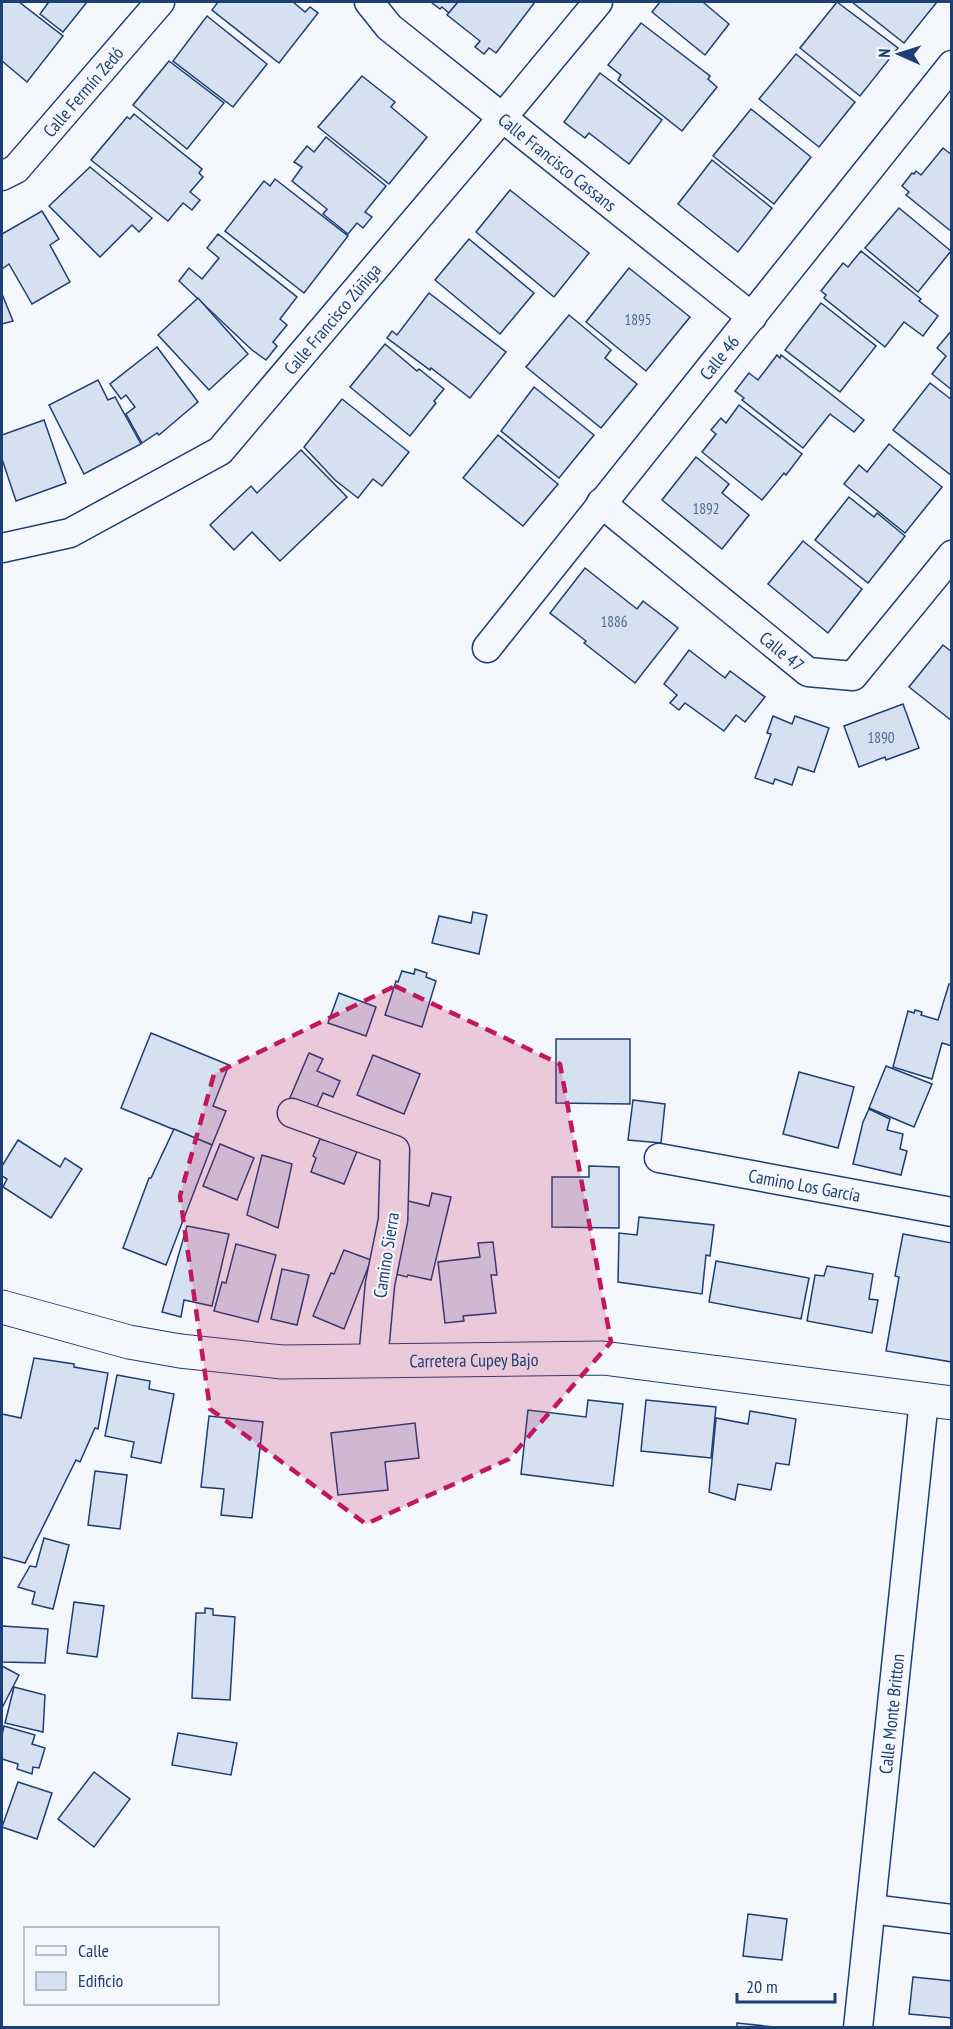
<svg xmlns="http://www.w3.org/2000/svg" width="953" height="2029" font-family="'PT Sans Narrow',sans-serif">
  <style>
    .building { fill: #d5e0f0; stroke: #1d3f73; stroke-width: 1.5 }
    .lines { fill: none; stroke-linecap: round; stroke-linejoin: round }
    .minor-casing { stroke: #1d3f73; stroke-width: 31 }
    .tertiary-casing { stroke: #1d3f73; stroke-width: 35 }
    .minor { stroke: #f4f7fb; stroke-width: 28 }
    .tertiary { stroke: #f4f7fb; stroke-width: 33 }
    .marked { fill: #c2185b; fill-opacity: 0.2; stroke: #c2185b; stroke-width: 4.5; stroke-dasharray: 12 8; stroke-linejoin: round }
    .labels { text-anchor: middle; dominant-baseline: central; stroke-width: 4.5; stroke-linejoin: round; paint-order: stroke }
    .number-label { font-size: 15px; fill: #4b6792 }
    .street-label { font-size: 18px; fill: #1d3f73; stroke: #f4f7fb }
  </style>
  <rect width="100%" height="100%" fill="#f4f7fb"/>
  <g class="building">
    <path d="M2 2H19L63 36 27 82 2 61Z"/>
    <path d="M46 2H87L63 32 40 14 48 3Z"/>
    <path d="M218 2H293L305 12 310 7 318 13 279 63 212 10Z"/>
    <path d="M431 2H458L449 13 442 7 440 9Z"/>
    <path d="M458 2H535L496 53 489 48 484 54 475 47 480 41 447 15Z"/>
    <path d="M660 2H706L704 3 729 24 705 55 652 12Z"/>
    <path d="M837 2 898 48 860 96 800 48Z"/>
    <path d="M852 2H937L904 43Z"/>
    <path d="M207 16 267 64 233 107 173 61Z"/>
    <path d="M641 23 710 76 708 79 717 87 682 131 618 80 621 75 608 65Z"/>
    <path d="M796 54 855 102 819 147 759 99Z"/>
    <path d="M169 61 224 103 187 149 133 105Z"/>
    <path d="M600 73 662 120 629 164 589 133 585 138 564 122Z"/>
    <path d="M362 76 395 102 391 107 427 137 389 184 318 127Z"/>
    <path d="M751 109 811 157 774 204 713 156Z"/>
    <path d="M134 114 202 169 199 173 203 177 190 192 200 200 192 210 183 203 168 221 91 160 127 117 130 119Z"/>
    <path d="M326 137 386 186 365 212 372 217 363 228 357 223 348 234 323 214 327 209 292 181 302 167 294 162 307 146 314 152Z"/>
    <path d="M943 148 952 155V232L906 195 909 192 902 186 912 173 914 174 916 171 921 175Z"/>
    <path d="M712 160 772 208 738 252 678 204Z"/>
    <path d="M90 167 152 218 139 232 132 225 100 257 49 206Z"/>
    <path d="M275 179 348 236 304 293 225 231 264 181 270 186Z"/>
    <path d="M510 190 589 253 554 297 476 232Z"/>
    <path d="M899 208 951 251 918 292 865 248Z"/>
    <path d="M42 211 59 239 50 245 70 282 32 304 9 264 2 269V234Z"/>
    <path d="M218 234 297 297 280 319 287 325 273 342 277 346 266 360 252 350 179 281 189 268 202 279 219 258 207 248Z"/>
    <path d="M469 239 534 293 500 334 435 280Z"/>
    <path d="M861 251 921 299 919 301 938 316 923 336 904 322 885 347 824 298 826 295 821 291 843 263 848 267Z"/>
    <path d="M629 268 690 317 646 371 586 322Z"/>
    <path d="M429 293 506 352 470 398 431 368 430 370 387 338 392 331 397 335Z"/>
    <path d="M2 294 13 321 2 324Z"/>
    <path d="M198 298 248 354 209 390 158 335Z"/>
    <path d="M821 303 876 346 840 392 785 350Z"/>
    <path d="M569 315 611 350 605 358 637 384 601 428 526 367Z"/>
    <path d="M952 330V390L932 374 946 356 937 348Z"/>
    <path d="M385 344 417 371 419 369 444 389 434 401 436 403 410 436 350 387Z"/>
    <path d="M157 347 198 402 159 435 157 433 142 443 126 414 135 407 126 395 121 399 110 384Z"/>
    <path d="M777 355 780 358 781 355 864 420 854 432 830 414 803 448 742 400 744 398 735 391 749 373 758 380Z"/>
    <path d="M98 380 108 400 115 397 141 444 84 474 49 405Z"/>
    <path d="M930 383 952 400V476L893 430Z"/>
    <path d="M534 387 594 435 559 478 501 431Z"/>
    <path d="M342 399 409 452 382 486 373 479 358 498 335 480 304 447Z"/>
    <path d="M739 405 802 454 786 475 784 473 762 500 702 452 716 434 711 430 721 418 726 423Z"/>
    <path d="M44 420 66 483 16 501 2 459V435Z"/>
    <path d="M498 435 558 484 523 526 463 478Z"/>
    <path d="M889 444 942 487 905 533 844 484 859 465 867 472Z"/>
    <path d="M301 450 347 497 280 561 252 532 234 550 210 525 251 486 257 493Z"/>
    <path d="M696 457 729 484 722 493 749 515 722 549 662 500Z"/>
    <path d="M849 497 874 517 877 513 905 536 868 583 815 540Z"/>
    <path d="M803 541 862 589 828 633 768 584Z"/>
    <path d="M585 568 637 609 643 601 678 628 635 683 584 643 586 641 550 613Z"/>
    <path d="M943 645 952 652V721L909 687Z"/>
    <path d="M689 650 725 678 730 671 765 697 745 722 736 715 724 731 685 703 679 710 670 703 677 695 664 684Z"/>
    <path d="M903 704 919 748 886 760 885 757 859 767 844 726Z"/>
    <path d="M773 716 792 724 795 716 829 728 814 772 798 767 792 785 775 779 773 784 755 778 771 734 767 733Z"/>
    <path d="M473 912 487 915 479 954 432 943 439 916 471 923Z"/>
    <path d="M415 969 427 973 426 977 436 981 422 1027 385 1015 396 981 398 982 402 971 414 974Z"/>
    <path d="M949 984H952V1046L942 1043 932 1079 893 1067 908 1011 914 1013 915 1010 922 1012 921 1015 938 1020Z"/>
    <path d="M339 993 376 1007 366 1036 328 1023Z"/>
    <path d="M151 1033 229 1065 213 1106 226 1111 212 1145 121 1108Z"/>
    <path d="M556 1039H630V1104L556 1103Z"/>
    <path d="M309 1053 323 1059 317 1071 340 1081 333 1097 323 1093 315 1111 289 1100Z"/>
    <path d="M373 1055 420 1074 404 1114 357 1095Z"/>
    <path d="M886 1066 932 1084 914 1127 869 1108Z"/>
    <path d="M799 1072 854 1087 838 1148 783 1134Z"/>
    <path d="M633 1100 665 1104 661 1143 628 1140Z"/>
    <path d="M869 1109 890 1119 887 1130 903 1134 900 1149 907 1151 901 1175 853 1164 863 1122Z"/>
    <path d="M174 1129 212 1145 166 1265 123 1248 149 1178H151Z"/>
    <path d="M325 1136 358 1149 344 1184 311 1172 316 1158 313 1156 320 1139 324 1140Z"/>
    <path d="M18 1140 60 1167 65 1158 82 1169 51 1218 3 1187 7 1179 2 1176V1166Z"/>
    <path d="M220 1144 254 1158 237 1200 203 1186Z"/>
    <path d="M262 1155 292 1164 278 1228 247 1215Z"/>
    <path d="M589 1166 619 1167V1228L552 1227V1177H589Z"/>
    <path d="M432 1193 451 1197 431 1280 408 1275 407 1277 387 1272 404 1200 429 1206Z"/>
    <path d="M639 1217 714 1225 710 1256 706 1255 702 1294 618 1282 619 1233 637 1235Z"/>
    <path d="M187 1226 229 1234 212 1306 184 1300 181 1317 162 1312Z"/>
    <path d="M903 1234 952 1243V1362L886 1351 899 1277 895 1276Z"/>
    <path d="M493 1242 497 1275H491L496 1313 463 1316 464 1321 445 1323 438 1262 480 1257 478 1243Z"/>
    <path d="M236 1244 276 1255 258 1322 214 1311 222 1282 226 1283Z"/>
    <path d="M344 1250 371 1260 344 1329 313 1316 331 1273 334 1274Z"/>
    <path d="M716 1261 809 1278 801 1319 709 1302Z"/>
    <path d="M827 1266 873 1274 869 1299 878 1300 872 1333 807 1321 815 1275 824 1276Z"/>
    <path d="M282 1269 309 1275 297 1325 271 1319Z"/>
    <path d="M34 1358 74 1364V1367L108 1373 98 1429 95 1428 80 1462 76 1460 25 1563 2 1557V1414L21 1418Z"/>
    <path d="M117 1375 150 1381 149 1389 174 1394 161 1463 131 1457 134 1442 105 1436Z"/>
    <path d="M588 1400 623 1404 613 1486 521 1474 528 1410 586 1417Z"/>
    <path d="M646 1400 716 1407 711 1458 641 1451Z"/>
    <path d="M750 1411 796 1419 789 1465 776 1463 771 1490 738 1484 735 1500 709 1492 716 1418 748 1424Z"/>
    <path d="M209 1416 263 1422 252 1518 221 1515 224 1489 201 1487Z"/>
    <path d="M415 1423 419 1458 385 1462 388 1490 338 1495 331 1433Z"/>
    <path d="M95 1471 127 1475 120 1529 88 1525Z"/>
    <path d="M44 1538 69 1545 53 1609 32 1604 35 1592 18 1587 30 1566 36 1567Z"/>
    <path d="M74 1602 104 1606 97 1657 67 1653Z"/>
    <path d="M205 1608 213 1609V1615L235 1617 230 1700 192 1698 196 1613H205Z"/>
    <path d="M2 1626 48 1629 45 1663 2 1662Z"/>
    <path d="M2 1666 19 1675 2 1708Z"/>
    <path d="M14 1687 45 1695 43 1732 5 1723Z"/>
    <path d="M4 1726 35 1735 32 1744 45 1748 39 1768 33 1767 32 1774 17 1769 18 1764 2 1759V1735Z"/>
    <path d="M178 1733 237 1743 231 1775 172 1765Z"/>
    <path d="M94 1772 130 1799 94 1847 58 1819Z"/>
    <path d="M18 1782 52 1793 37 1839 2 1827Z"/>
    <path d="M748 1914 787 1919 782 1960 743 1956Z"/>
    <path d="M913 1977 952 1981V2018L909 2014Z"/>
    <path d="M737 2023 784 2028H737Z"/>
  </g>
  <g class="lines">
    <defs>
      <g id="minor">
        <path id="s1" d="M369 2 389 27 752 317"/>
        <path id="s2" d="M2 176 16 169 160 2"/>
        <path id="s3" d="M601 503 808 672 853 676 952 555"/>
        <path id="s4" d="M2 548 70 533 220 451 502 118 598 2"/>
        <path id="s5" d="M487 648 952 65"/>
        <path d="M292 1113 395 1150 393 1220 380 1284 373 1361"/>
        <path id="s6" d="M659 1158 952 1212"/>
        <path d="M871 1909 952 1919"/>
        <path id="s7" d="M858 2028 924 1400"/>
      </g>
      <g id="tertiary">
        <path id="s8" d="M2 1307 129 1342 180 1351 282 1362 603 1358 952 1403"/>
      </g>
    </defs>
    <use href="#minor" class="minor-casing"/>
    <use href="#tertiary" class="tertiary-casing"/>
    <use href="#minor" class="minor"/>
    <use href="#tertiary" class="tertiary"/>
  </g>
  <path class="marked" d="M395 986 560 1064 611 1342 509 1459 366 1524 210 1409 180 1196 214 1074Z"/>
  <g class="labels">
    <g class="number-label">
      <text x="638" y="319">1895</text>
      <text x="706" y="508">1892</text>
      <text x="614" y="621">1886</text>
      <text x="881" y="737">1890</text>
    </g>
    <g class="street-label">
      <text stroke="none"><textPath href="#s2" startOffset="118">Calle Fermín Zedó</textPath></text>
      <text stroke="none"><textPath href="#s1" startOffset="248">Calle Francisco Cassans</textPath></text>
      <text stroke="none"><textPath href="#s4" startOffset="414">Calle Francisco Zúñiga</textPath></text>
      <text stroke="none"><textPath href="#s5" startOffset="372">Calle 46</textPath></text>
      <text stroke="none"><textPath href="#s3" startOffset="234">Calle 47</textPath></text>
      <text stroke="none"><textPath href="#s6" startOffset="148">Camino Los García</textPath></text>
      <text transform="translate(386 1255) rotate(-81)">Camino Sierra</text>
      <text stroke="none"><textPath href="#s8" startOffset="478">Carretera Cupey Bajo</textPath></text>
      <text stroke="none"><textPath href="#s7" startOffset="316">Calle Monte Britton</textPath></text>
    </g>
  </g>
  <rect width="953" height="2029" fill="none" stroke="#1d3f73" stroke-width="6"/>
  <rect x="24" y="1927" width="195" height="78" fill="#f4f7fb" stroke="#9eadc5" stroke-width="1.5"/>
  <rect x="36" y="1946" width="30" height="9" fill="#f4f7fb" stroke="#9eadc5" stroke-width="1.5"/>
  <text x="78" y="1957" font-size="18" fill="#1d3f73">Calle</text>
  <rect x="36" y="1972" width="30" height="18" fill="#d5e0f0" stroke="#9eadc5" stroke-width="1.5"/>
  <text x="78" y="1987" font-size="18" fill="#1d3f73">Edificio</text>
  <g transform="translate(899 54) rotate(273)" stroke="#f4f7fb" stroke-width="4.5" paint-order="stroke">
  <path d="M0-4.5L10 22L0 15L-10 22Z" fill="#1d3f73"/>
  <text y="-9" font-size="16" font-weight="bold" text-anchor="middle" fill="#1d3f73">N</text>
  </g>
  <path d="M737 1993v9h98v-9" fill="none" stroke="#1d3f73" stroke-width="3"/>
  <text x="746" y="1993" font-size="18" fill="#1d3f73" stroke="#f4f7fb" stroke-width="4.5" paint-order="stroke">20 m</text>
</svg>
